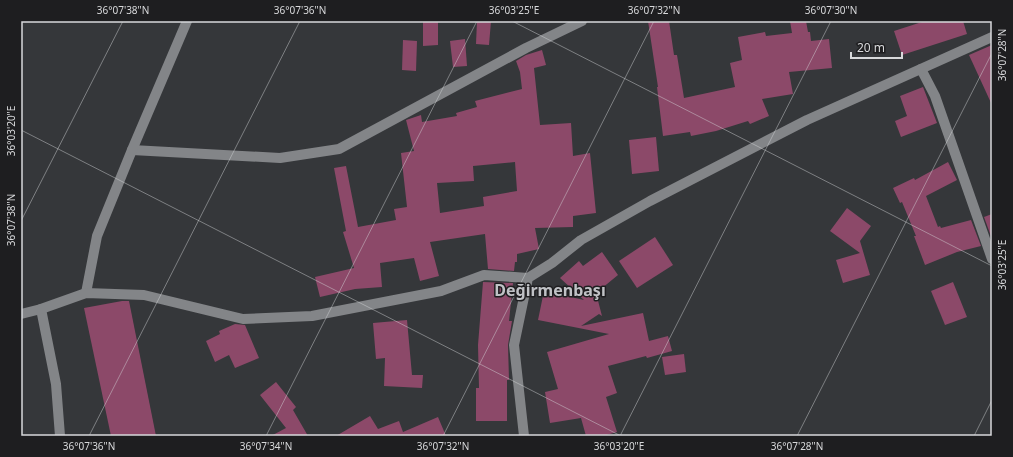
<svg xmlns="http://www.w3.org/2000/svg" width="1013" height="457" font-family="'Noto Sans',sans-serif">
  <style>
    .building { fill: #8c4969; fill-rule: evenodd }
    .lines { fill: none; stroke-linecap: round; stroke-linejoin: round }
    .minor { stroke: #838588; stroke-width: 10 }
    .ticks { fill: none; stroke: #d8d9db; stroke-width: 1; stroke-opacity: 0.45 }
    .labels { text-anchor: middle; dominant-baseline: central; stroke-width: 3; stroke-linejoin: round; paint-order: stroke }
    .quarter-label { font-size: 16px; font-weight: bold; fill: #c0c2c6; stroke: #1e1e20 }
    .neatline { fill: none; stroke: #d8d9db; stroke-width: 1.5 }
    .ticks-label { font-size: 10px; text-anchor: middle; fill: #d8d9db }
  </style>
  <rect width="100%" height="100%" fill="#35373a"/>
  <g class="building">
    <path d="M423 21H438V45L423 46Z"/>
    <path d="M477 21H491L489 45 476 44Z"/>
    <path d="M648 21H669L674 55H677L684 98 735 87 730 63 742 60 738 37 765 32 766 36 792 33 790 21H806L808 32H810L811 41 829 39 832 68 789 72 793 94 762 99 769 116 750 124 748 121 716 131 691 136 690 132 663 136 657 87H658Z"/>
    <path d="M925 21H963L967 34 902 55 894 31Z"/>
    <path d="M465 39 467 66 453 67 450 41Z"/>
    <path d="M403 40 417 41 416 71 402 70Z"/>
    <path d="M992 45V105L969 55Z"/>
    <path d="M542 50 546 65 534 68 540 125 571 123 573 156 590 153 596 213 573 216V227L535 228 539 249 517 254V262H515L514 271 488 269 485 234 430 242 439 276 420 281 414 258 380 263 382 287 355 289 320 297 315 277 354 268 343 232 346 231 334 168 346 166 358 227 396 220 394 209 407 207 401 153 414 151 406 120 421 115 422 122 457 116 456 113 477 107 475 101 522 89 520 72 516 61 526 55ZM515 162 517 191 483 197 484 206 440 213 437 183 474 181 473 166Z"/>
    <path d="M923 87 937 123 901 137 895 121 907 116 900 96Z"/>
    <path d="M656 137 659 171 632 174 629 140Z"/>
    <path d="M948 162 957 180 926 196 938 227 940 226 941 228 971 220 981 246 957 252 925 265 914 236H916L902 202 900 203 893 188 914 178 915 180Z"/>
    <path d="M847 208 871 226 860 241 870 275 843 283 836 260 860 253 830 231Z"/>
    <path d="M992 214V239L984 217Z"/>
    <path d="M655 237 673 265 637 288 619 261Z"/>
    <path d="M602 252 618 275 596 293 602 316 599 314 581 326 643 313 649 341 668 336 672 351 647 358 646 356 608 366 617 393 606 397 617 432 603 436H586L581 418 550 423 545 392 558 389 547 352 609 334 538 320 544 291 584 300 560 278 579 261 583 266Z"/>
    <path d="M483 282 513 283 509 321H512L508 345 509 380H507V421H476V388H479L478 345Z"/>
    <path d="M953 282 967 317 945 325 931 291Z"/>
    <path d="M122 301H129L156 436H111L84 308Z"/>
    <path d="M407 320 412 375H423L422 388 384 386 385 358 376 359 373 323Z"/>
    <path d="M235 324 245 325 259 358 235 368 229 355 215 362 206 341 220 334 219 331Z"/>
    <path d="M684 354 686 372 665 375 662 357Z"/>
    <path d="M276 382 296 407 293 410 308 436H271L286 428 260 395Z"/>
    <path d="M370 416 378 429 399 421 403 432 438 417 446 436H336Z"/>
  </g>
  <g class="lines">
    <g class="minor">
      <path d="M921 69 935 96 992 259"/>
      <path d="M132 150 280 158 339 149 526 48 582 21"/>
      <path d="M86 293 97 236 132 150 187 21"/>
      <path d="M41 309 56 384 60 436"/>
      <path d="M21 314 41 309 86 293 144 295 243 319 312 316 441 291 484 275 528 278"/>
      <path d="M524 436 514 345 528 278 552 263 581 240 650 201 807 120 992 37"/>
    </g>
  </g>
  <path class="ticks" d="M512 21 992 266M21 130 621 436M21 221 123 21M89 436 300 21M266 436 477 21M443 436 654 21M620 436 831 21M797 436 992 53M974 436 992 400"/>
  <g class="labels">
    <g class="quarter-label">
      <text x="550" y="290">Değirmenbaşı</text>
    </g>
  </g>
  <rect width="1013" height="457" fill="none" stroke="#1e1e20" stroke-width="44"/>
  <path d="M851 52v6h51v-6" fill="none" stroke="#d8d9db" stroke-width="2"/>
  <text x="857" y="52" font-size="12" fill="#d8d9db" stroke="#1e1e20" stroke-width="3" paint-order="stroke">20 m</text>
  <rect x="22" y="22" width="969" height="413" class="neatline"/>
  <g class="ticks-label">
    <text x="123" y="14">36°07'38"N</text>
    <text x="300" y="14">36°07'36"N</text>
    <text x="514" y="14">36°03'25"E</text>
    <text x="654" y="14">36°07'32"N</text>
    <text x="831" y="14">36°07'30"N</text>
    <text transform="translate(1002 55) rotate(-90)" y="4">36°07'28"N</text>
    <text transform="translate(11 131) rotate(-90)" y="4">36°03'20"E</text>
    <text transform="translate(11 220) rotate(-90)" y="4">36°07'38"N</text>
    <text transform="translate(1002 265) rotate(-90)" y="4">36°03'25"E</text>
    <text x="89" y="450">36°07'36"N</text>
    <text x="266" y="450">36°07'34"N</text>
    <text x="443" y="450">36°07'32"N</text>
    <text x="619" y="450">36°03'20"E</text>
    <text x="797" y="450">36°07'28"N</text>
  </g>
</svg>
